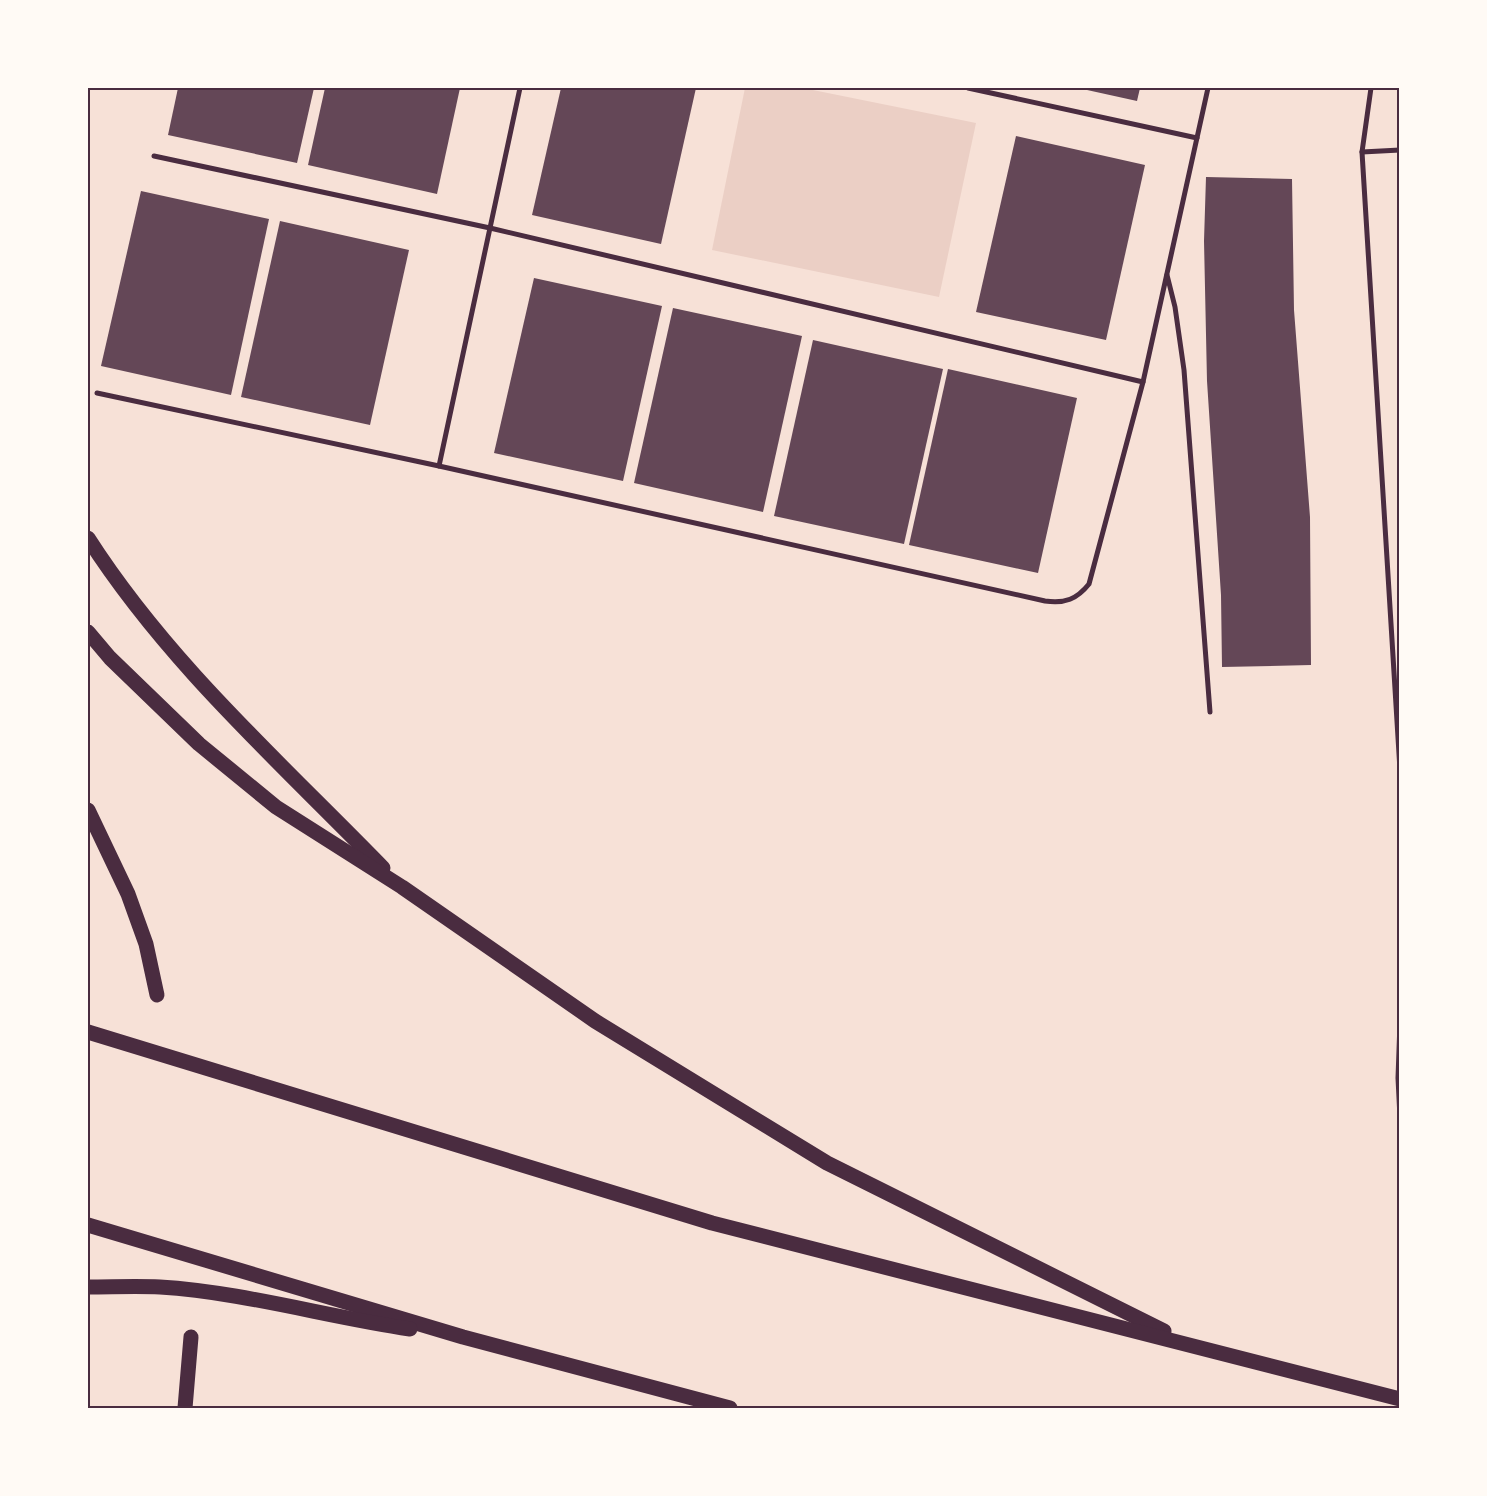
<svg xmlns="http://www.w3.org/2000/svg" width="1487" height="1496" font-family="Rubik,sans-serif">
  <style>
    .green { fill: #ebcfc5 }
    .building { fill: #644757 }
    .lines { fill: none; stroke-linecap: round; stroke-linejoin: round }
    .minor { stroke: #4a2c40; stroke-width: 5 }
    .motorway { stroke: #4a2c40; stroke-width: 15 }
    .neatline { fill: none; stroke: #4a2c40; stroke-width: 2 }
  </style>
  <rect width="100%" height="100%" fill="#f7e1d7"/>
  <path class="green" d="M745 88H803L976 123 939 297 712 250Z"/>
  <g class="building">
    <path d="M178 88H314L297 163 168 135Z"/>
    <path d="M325 88H460L437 194 308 165Z"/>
    <path d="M561 88H696L661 244 532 215Z"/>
    <path d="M1078 88H1140L1137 101Z"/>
    <path d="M1016 136 1145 165 1106 340 976 312Z"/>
    <path d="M1206 177 1292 179 1294 310 1310 517 1311 665 1222 667 1221 595 1207 381 1204 241Z"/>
    <path d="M141 191 269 219 231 395 101 366Z"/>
    <path d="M280 221 409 250 370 425 241 397Z"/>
    <path d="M534 278 662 306 623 481 494 453Z"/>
    <path d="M673 308 802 336 763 512 634 483Z"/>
    <path d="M813 340 943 369 904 544 774 516Z"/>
    <path d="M948 369 1077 398 1038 573 909 545Z"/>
  </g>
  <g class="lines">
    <g class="minor">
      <path d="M968 88 1197 138"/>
      <path d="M1371 88 1362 152 1400 770"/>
      <path d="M1362 152 1400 150"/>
      <path d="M154 156 490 228 1143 382"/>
      <path d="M1167 275 1175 307 1184 370 1210 712"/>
      <path d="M97 393 439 466 1045 601C1065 604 1077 599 1089 584L1143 382 1208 88"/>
      <path d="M439 466 520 88"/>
      <path d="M1400 1022 1398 1078 1400 1118"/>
    </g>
    <g class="motorway">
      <path d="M88 538C168 663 280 762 383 868"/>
      <path d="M88 632 110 658 199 744 276 807 402 887 595 1021 827 1163 1164 1331"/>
      <path d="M88 810 128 894 146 944 157 995"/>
      <path d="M88 1032 712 1223 1400 1399"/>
      <path d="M88 1225 463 1337 730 1408"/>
      <path d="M88 1287C112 1287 136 1286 160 1287 242 1292 328 1317 410 1329"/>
      <path d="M185 1408 191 1337"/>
    </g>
  </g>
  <rect width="1487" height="1496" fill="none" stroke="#fffaf5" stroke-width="178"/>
  <rect x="89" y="89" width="1309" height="1318" class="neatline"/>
</svg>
